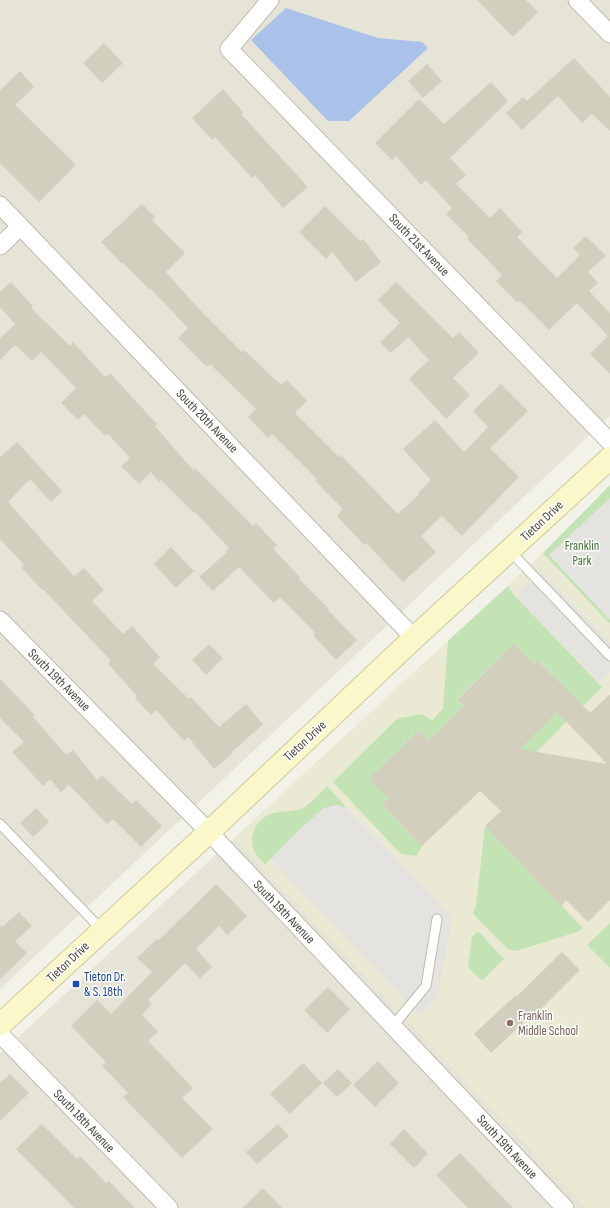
<svg xmlns="http://www.w3.org/2000/svg" width="610" height="1208" font-family="'Sofia Sans Condensed',sans-serif">
  <style>
    .residential { fill: #e6e4d7 }
    .education { fill: #eae9d3 }
    .green { fill: #c4e3b5 }
    .parking { fill: #e4e3e0 }
    .water { fill: #aac2ea }
    .building { fill: #d3cfbf; fill-rule: evenodd }
    .lines { fill: none; stroke-linecap: round; stroke-linejoin: round }
    .lane-casing { stroke: #bdbbac; stroke-width: 11 }
    .street-casing { stroke: #bdbbac; stroke-width: 19 }
    .secondary-casing { stroke: #cecb9c; stroke-width: 24 }
    .lane { stroke: #fff; stroke-width: 9 }
    .street { stroke: #fff; stroke-width: 17 }
    .secondary { stroke: #faf8cb; stroke-width: 22 }
    .transit-dot { fill: #1a4fb4; stroke: #fff; stroke-width: 1.5 }
    .education-dot { fill: #8d6e63; stroke: #fff; stroke-width: 1.5 }
    .labels { text-anchor: middle; dominant-baseline: central; stroke-width: 3; stroke-linejoin: round; paint-order: stroke }
    .street-label { font-size: 13px; fill: #454337; stroke: #fff }
    .park-label { font-size: 13px; fill: #3b7230; stroke: #fff }
    .transit-label { font-size: 13px; fill: #164399; stroke: #fff; text-anchor: start }
    .education-label { font-size: 13px; fill: #785e54; stroke: #fff; text-anchor: start }
  </style>
  <rect width="100%" height="100%" fill="#f3f2e8"/>
  <g class="residential">
    <path d="M0 0H610V416L0 989Z"/>
    <path d="M234 838 587 1208H0V1054Z"/>
  </g>
  <path class="education" d="M543 553 610 624V1208H587L234 838Z"/>
  <g class="green">
    <path d="M610 485V624L543 553Z"/>
    <path d="M508 586 515 596 602 687 517 771 507 761 573 696 539 660 534 664 514 643 458 698 464 705 429 740 419 730 370 779 389 799 383 806 422 846 416 856 401 854 333 782 398 718 423 714 432 721 443 708 448 641Z"/>
    <path d="M327 786 347 808 336 805 302 827 265 865C262 861 258 857 255 853 247 837 256 818 273 813 282 811 292 812 301 809 311 804 319 794 327 786Z"/>
    <path d="M485 826 583 928 577 932 516 951 509 950 473 914 476 906Z"/>
    <path d="M610 923V968L587 945Z"/>
    <path d="M478 931 504 959 482 981 468 967 472 937Z"/>
  </g>
  <g class="parking">
    <path d="M610 498V620L549 555Z"/>
    <path d="M541 572 610 643V672L599 682 515 596Z"/>
    <path d="M336 805 347 808 352 813 445 909 450 916 451 925 437 998 419 1015 271 859 302 827 324 808Z"/>
  </g>
  <path class="water" d="M286 8 378 38 422 42 428 48 349 121H328L251 40Z"/>
  <g class="building">
    <path d="M477 0H526L538 12 513 37Z"/>
    <path d="M104 43 123 63 102 83 83 63Z"/>
    <path d="M574 58 610 97V131L592 114 582 123 558 96 522 130 506 113 523 97 527 101Z"/>
    <path d="M427 64 442 81 423 98 408 81Z"/>
    <path d="M20 71 34 87 15 105 76 165 39 202 0 163V90Z"/>
    <path d="M491 82 508 101 450 158 466 175 456 184 490 218 500 208 522 232 517 237 557 278 580 255 573 248 586 236 606 256 588 272 598 283 589 291 610 313V374L590 354 608 336 577 303 549 330 520 301 518 303 496 281 502 275 467 239 469 237 446 214 452 208 426 180 421 185 396 156 392 160 375 143 419 99 444 124Z"/>
    <path d="M223 89 243 112 241 114 308 187 283 208 255 175 252 178 215 137 212 140 192 118Z"/>
    <path d="M142 204 155 217 152 220 185 253 166 272 198 308 242 352 244 350 281 385 287 380 307 401 295 413 339 457 341 455 398 514 419 494 418 493 431 480 403 449 435 420 464 452 488 427 473 411 501 384 528 411 490 448 519 477 462 536 442 516 421 536 436 552 403 582 366 543 364 545 337 516 343 509 315 481 317 479 272 434 268 438 248 417 256 409 210 364 207 367 178 338 188 328 150 288 149 289 122 262 121 263 101 242Z"/>
    <path d="M325 206 360 241 363 239 381 262 356 282 332 252 326 259 299 232Z"/>
    <path d="M11 282 33 306 31 308 70 346 73 342 105 377 110 373 157 424 155 426 193 470 195 468 253 526 256 523 277 545 273 549 300 577 299 579 329 609 328 610 357 640 336 660 313 635 315 633 280 597 274 603 239 567 213 591 199 577 227 552 226 551 229 548 194 511 193 512 161 480 159 482 151 472 139 484 121 466 130 458 108 434 105 436 84 414 78 420 61 403 76 388 41 352 32 361 15 345 0 360V338L15 324 0 307V292Z"/>
    <path d="M396 282 453 338 459 332 479 353 453 378 470 395 446 419 409 379 429 360 408 337 391 353 380 342 400 323 378 300Z"/>
    <path d="M17 442 62 491 51 502 30 479 8 502 74 576 84 568 104 590 92 601 123 634 132 626 160 657 153 664 189 699 191 697 219 727 246 704 263 724 232 752 233 753 214 769 188 737 184 741 156 710 151 715 135 698 137 696 108 664 111 661 44 590 43 591 21 567 24 565 0 539V457Z"/>
    <path d="M171 547 194 571 176 588 154 564Z"/>
    <path d="M514 643 534 664 538 660 590 713 610 694V900L588 922 566 900 561 906 485 826 501 811 480 791 422 846 382 805 389 799 369 779 419 730 429 740 464 705 458 699ZM557 712 607 764 520 749Z"/>
    <path d="M209 644 223 658 206 675 192 660Z"/>
    <path d="M0 679 35 715 33 717 66 755 73 750 97 780 102 775 132 804 136 800 162 826 141 847 113 819 107 824 69 785 61 792 50 779 43 786 12 752 24 742 0 718Z"/>
    <path d="M36 808 49 822 33 837 20 823Z"/>
    <path d="M216 884 247 916 227 935 219 926 196 949 212 967 200 978 185 963 148 1000 152 1004 142 1015 158 1032 148 1041 193 1088 182 1098 213 1129 182 1158 123 1097 128 1093 102 1066 106 1062 71 1026 97 1000 111 1014 152 972 137 958 157 939 159 940Z"/>
    <path d="M19 912 32 926 15 941 27 953 0 979V925L2 927Z"/>
    <path d="M562 952 580 970 540 1010 538 1009 491 1053 474 1034 516 995 517 996Z"/>
    <path d="M328 987 350 1009 327 1033 304 1010Z"/>
    <path d="M378 1061 399 1083 375 1107 353 1085Z"/>
    <path d="M303 1063 322 1083 290 1114 270 1094Z"/>
    <path d="M338 1069 352 1083 337 1097 323 1083Z"/>
    <path d="M10 1074 29 1093 0 1121V1083Z"/>
    <path d="M42 1124 77 1159 80 1156 106 1183 109 1181 135 1208H74L16 1149Z"/>
    <path d="M278 1124 289 1136 257 1164 246 1152Z"/>
    <path d="M404 1129 428 1154 414 1168 390 1144Z"/>
    <path d="M460 1153 513 1208H468L436 1175Z"/>
    <path d="M263 1188 282 1208H242Z"/>
  </g>
  <g class="lines">
    <defs>
      <g id="lane">
        <path d="M510 551 610 656"/>
        <path d="M0 824 102 930"/>
        <path d="M393 1026 426 986 437 919"/>
      </g>
      <g id="street">
        <path d="M270 0 229 49 610 442"/>
        <path d="M577 0 610 34"/>
        <path d="M0 205 414 638"/>
        <path d="M0 246 20 227"/>
        <path d="M0 620 209 832 565 1208"/>
        <path d="M0 1034 169 1208"/>
      </g>
      <path id="secondary" d="M0 1025 209 832 414 638 610 458"/>
    </defs>
    <use href="#lane" class="lane-casing"/>
    <use href="#street" class="street-casing"/>
    <use href="#secondary" class="secondary-casing"/>
    <use href="#lane" class="lane"/>
    <use href="#street" class="street"/>
    <use href="#secondary" class="secondary"/>
  </g>
  <rect class="transit-dot" x="72" y="980" width="8" height="8" rx="2"/>
  <circle class="education-dot" cx="510" cy="1023" r="4"/>
  <g class="labels">
    <g class="street-label">
      <text transform="translate(419 245) rotate(46)">South 21st Avenue</text>
      <text transform="translate(207 421) rotate(46)">South 20th Avenue</text>
      <text transform="translate(542 521) rotate(-43)">Tieton Drive</text>
      <text transform="translate(59 680) rotate(45)">South 19th Avenue</text>
      <text transform="translate(305 741) rotate(-43)">Tieton Drive</text>
      <text transform="translate(284 912) rotate(46)">South 19th Avenue</text>
      <text transform="translate(68 962) rotate(-43)">Tieton Drive</text>
      <text transform="translate(84 1121) rotate(46)">South 18th Avenue</text>
      <text transform="translate(507 1147) rotate(47)">South 19th Avenue</text>
    </g>
    <g class="park-label">
      <text x="582" y="546">Franklin<tspan x="582" dy="15">Park</tspan></text>
    </g>
    <g class="transit-label">
      <text x="84" y="977">Tieton Dr.<tspan x="84" dy="15">&amp; S. 18th</tspan></text>
    </g>
    <g class="education-label">
      <text x="518" y="1016">Franklin<tspan x="518" dy="15">Middle School</tspan></text>
    </g>
  </g>
</svg>
